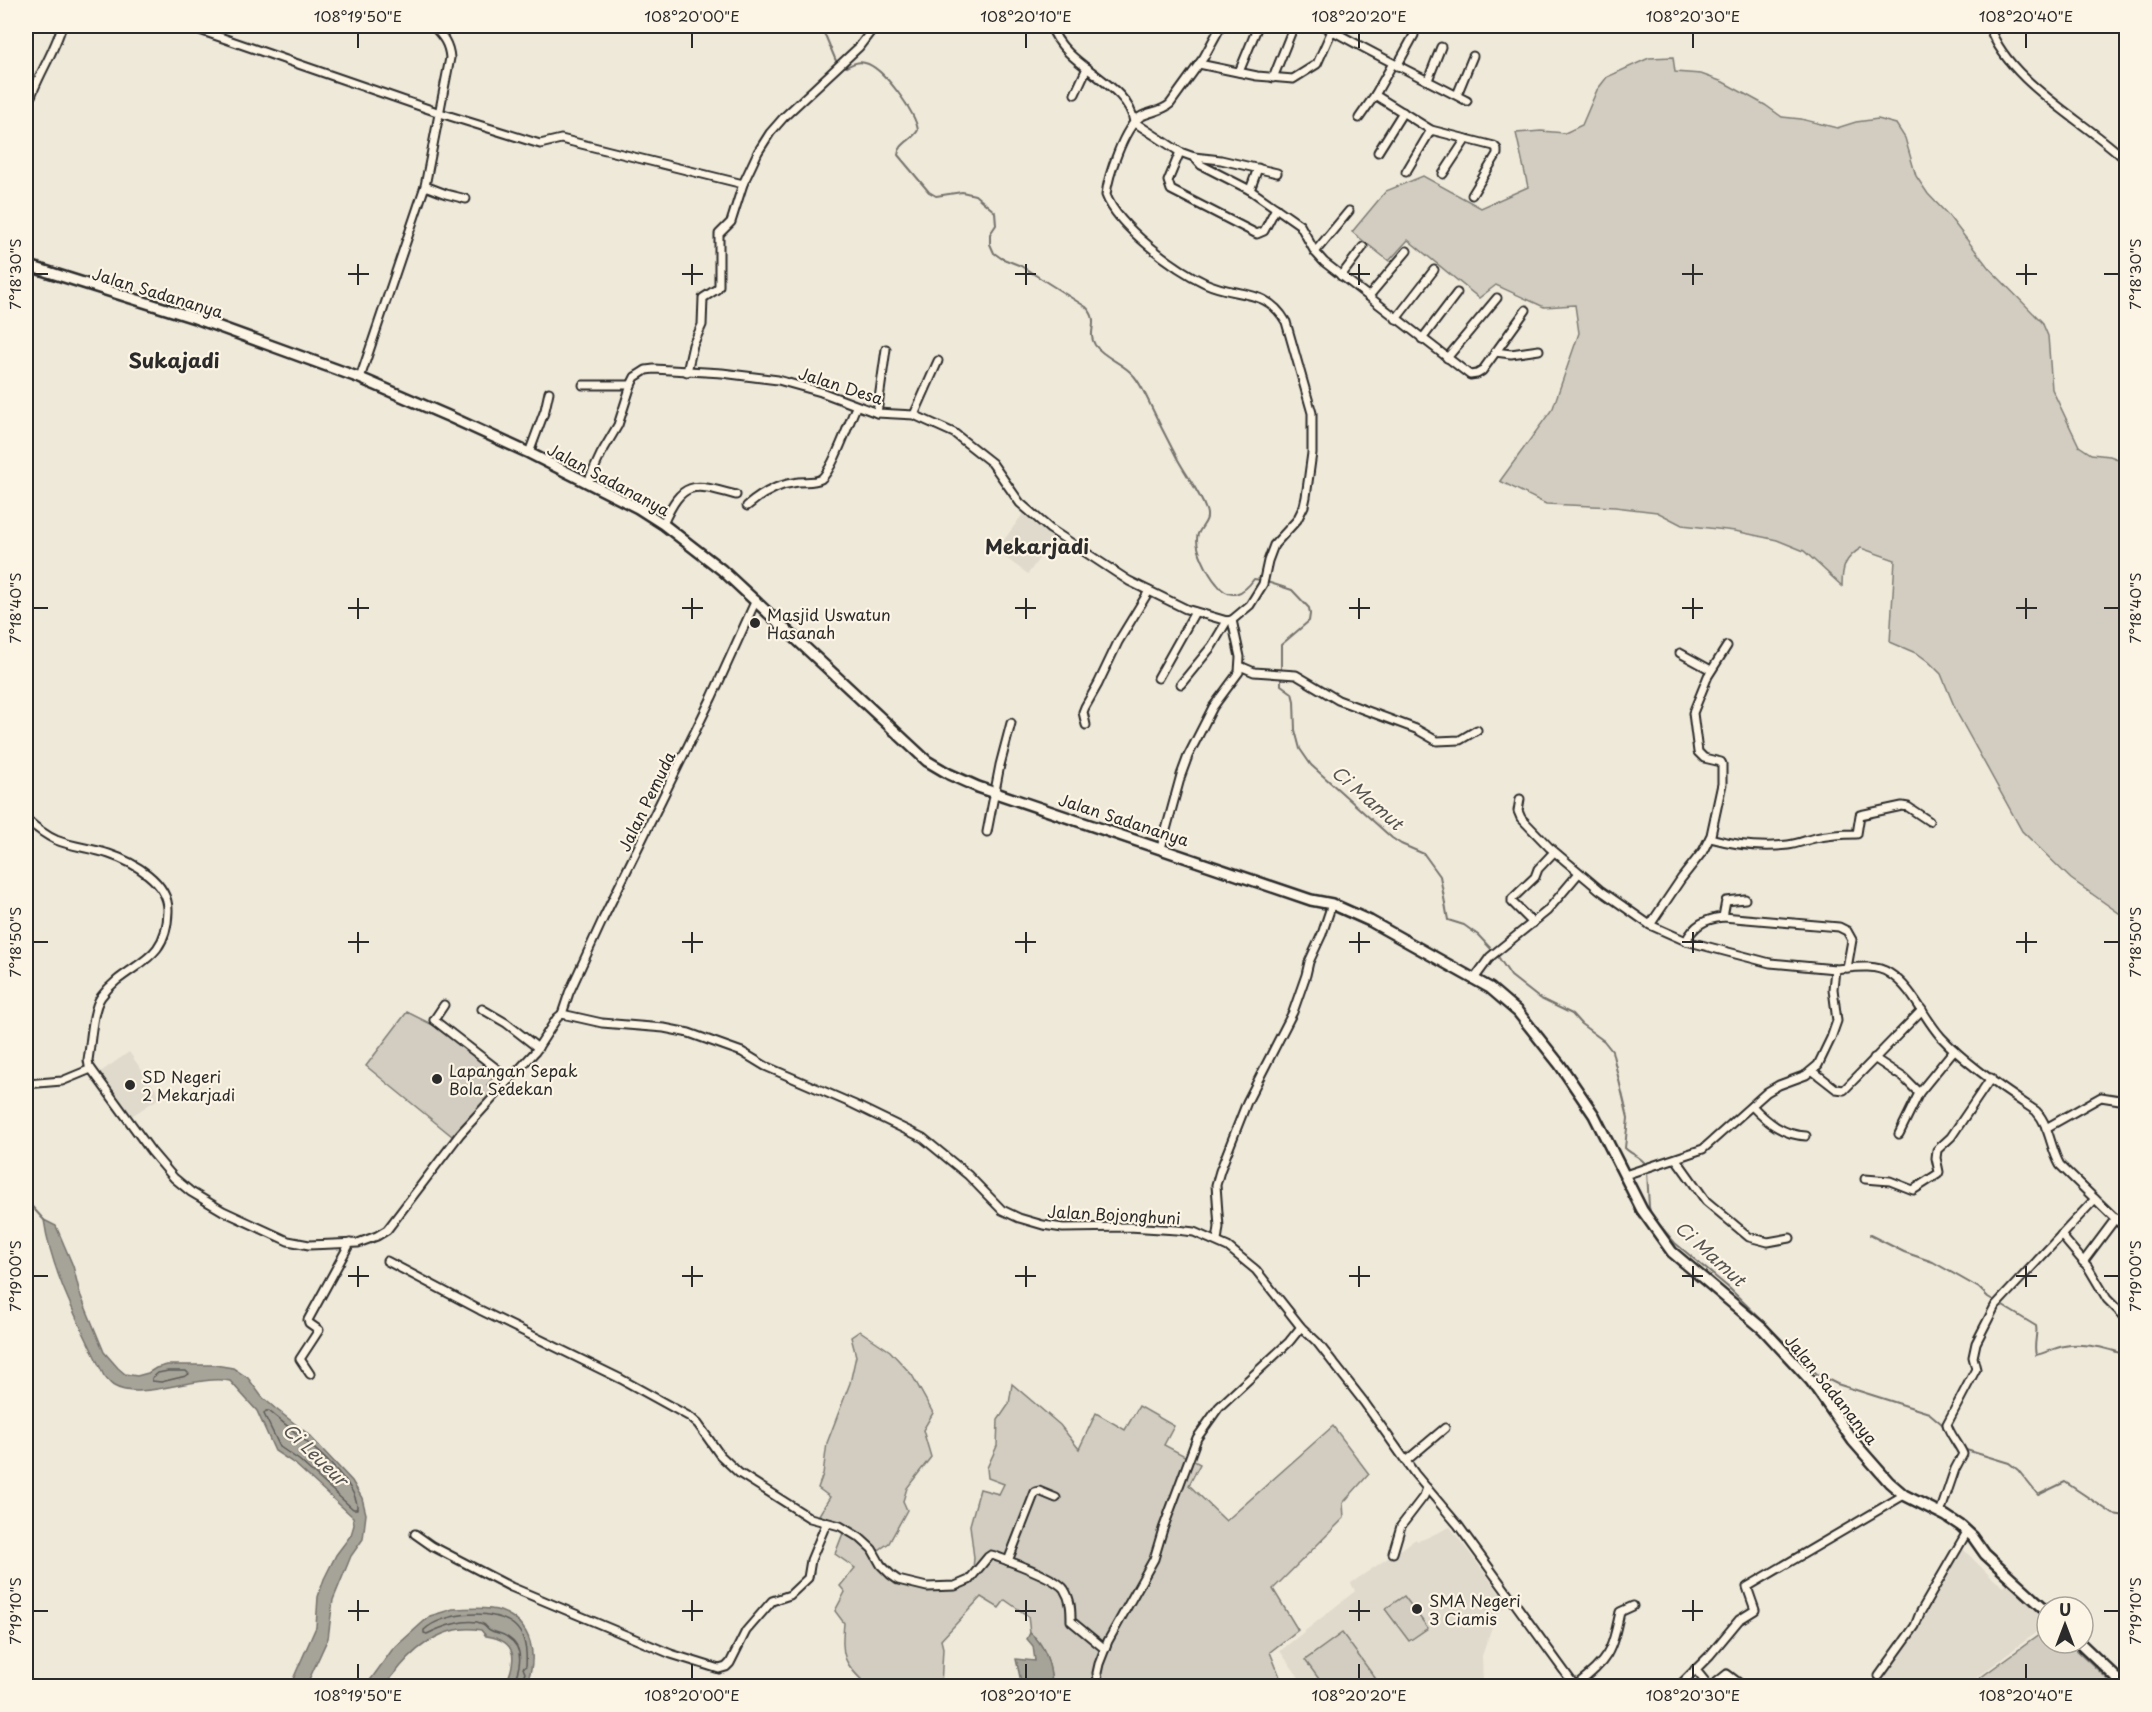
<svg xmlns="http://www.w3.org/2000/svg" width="2152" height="1712" font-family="'Playpen Sans',sans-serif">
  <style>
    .built { fill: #e0dacc }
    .green { fill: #d2cdc0; stroke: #7e7c76; stroke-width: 1.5 }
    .water { fill: #a6a399; stroke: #75736d; stroke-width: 1.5 }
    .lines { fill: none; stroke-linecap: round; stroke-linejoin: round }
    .shore { stroke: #5c5b57; stroke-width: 1.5 }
    .stream { stroke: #75736d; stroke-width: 2 }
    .street-casing { stroke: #2b2b2b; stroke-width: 11 }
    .secondary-casing { stroke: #2b2b2b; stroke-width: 14 }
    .street { stroke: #fcf5e5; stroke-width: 7 }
    .secondary { stroke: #fcf5e5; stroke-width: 9 }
    .ticks { fill: none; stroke: #2b2b2b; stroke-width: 2 }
    .poi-dot { fill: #2b2b2b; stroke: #fcf5e5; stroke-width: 2 }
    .labels { text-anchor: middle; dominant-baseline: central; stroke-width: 4.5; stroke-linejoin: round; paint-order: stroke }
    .street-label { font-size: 16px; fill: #2b2b2b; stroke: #fcf5e5 }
    .poi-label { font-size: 16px; fill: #2b2b2b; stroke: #fcf5e5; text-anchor: start }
    .water-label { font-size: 18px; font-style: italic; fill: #565552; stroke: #fcf5e5 }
    .quarter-label { font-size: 20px; font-weight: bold; fill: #2b2b2b; stroke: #fcf5e5 }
    .neatline { fill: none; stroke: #2b2b2b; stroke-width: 2 }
    .ticks-label { font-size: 15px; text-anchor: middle; fill: #2b2b2b }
  </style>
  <rect width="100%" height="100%" fill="#efe9da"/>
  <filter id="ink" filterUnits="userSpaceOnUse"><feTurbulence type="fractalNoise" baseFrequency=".0167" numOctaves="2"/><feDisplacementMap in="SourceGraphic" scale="12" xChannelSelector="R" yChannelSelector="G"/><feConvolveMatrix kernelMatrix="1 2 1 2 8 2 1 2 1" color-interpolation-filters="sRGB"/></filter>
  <g filter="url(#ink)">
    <g class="built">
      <path d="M1025 511 1054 537 1028 574 996 551Z"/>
      <path d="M129 1052 161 1097 130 1117 99 1073Z"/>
      <path d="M1450 1527 1508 1604 1496 1615 1482 1656 1483 1686H1305L1280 1651 1355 1591 1351 1583 1416 1539 1417 1541 1424 1539Z"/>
      <path d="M1960 1546 1991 1577 2004 1587 2008 1581 2047 1615V1624L1966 1686 1892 1685 1880 1677Z"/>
    </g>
    <g class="green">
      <path d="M1673 57 1675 72 1701 74 1723 82 1765 105 1782 117 1801 119 1837 128 1856 122 1878 119 1896 124 1905 138 1916 176 1928 194 1948 215 1988 267 2042 322 2048 336 2052 389 2079 446 2091 454 2110 456 2126 462V918L2071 879 2022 831 1957 713 1941 674 1929 662 1918 654 1890 642 1895 560 1861 548C1845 558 1842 567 1842 586L1804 551 1777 540 1735 531 1682 525 1657 512 1615 507 1546 504 1500 481 1553 408 1579 333 1575 305 1544 307 1496 285 1479 298 1408 240 1389 261 1352 232 1386 191 1423 176 1481 208 1528 187 1516 133 1541 131 1565 133 1582 125 1597 90 1607 77 1649 58Z"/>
      <path d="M407 1012 451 1034 498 1072 487 1085 494 1091 452 1136 366 1066Z"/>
      <path d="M860 1331 890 1351 912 1375 933 1413 923 1430 931 1457 907 1488 903 1501 907 1510 889 1543 876 1552 906 1585C929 1587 953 1593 972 1580L974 1558 970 1525 980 1489 999 1494 1004 1484 988 1478 987 1468 997 1446 998 1420 1009 1404 1012 1384 1060 1425 1079 1449 1096 1413 1125 1430 1139 1406 1174 1426 1164 1445 1200 1464 1189 1485 1226 1521 1333 1426 1369 1474 1343 1503 1344 1518 1273 1589 1298 1630 1270 1652 1280 1677 1276 1686H1052C1051 1668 1046 1645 1030 1633L1028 1616 1005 1600 999 1608 981 1597 941 1640 943 1648 941 1686H868C843 1663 841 1657 844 1623L835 1611 845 1592 840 1586 855 1568 835 1554 845 1528 819 1515 830 1497 818 1488 823 1474 827 1443 850 1383 856 1356 851 1337Z"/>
      <path d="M1404 1596 1428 1628 1409 1641 1385 1609Z"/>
      <path d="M2047 1629V1643H2069L2114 1685 1969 1686Z"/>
      <path d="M1342 1633 1381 1686H1324L1305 1660Z"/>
    </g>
    <g class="water">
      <path d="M44 1220 56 1226 73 1266 80 1294 104 1352 118 1368 125 1374 137 1376 148 1373 156 1368 167 1365H215L233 1368 248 1378 262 1397 276 1409 308 1434 352 1481 362 1498 366 1514 363 1539 351 1556 333 1600 328 1638 306 1686H290L316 1627 318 1597 324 1579 336 1555 351 1535 354 1525 353 1517 295 1464 275 1451 257 1411 230 1381C196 1374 141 1402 114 1386 110 1384 107 1379 104 1376 81 1326 52 1275 44 1220Z"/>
      <path d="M453 1609C467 1609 486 1606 500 1611 533 1623 539 1658 525 1686H505C516 1662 520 1641 486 1636L481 1630C448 1624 420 1643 400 1667 395 1674 389 1679 386 1686H366L392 1650 430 1616Z"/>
      <path d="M1030 1633C1046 1645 1051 1668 1052 1686H1022L1016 1659 1035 1661 1033 1646 1027 1639Z"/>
    </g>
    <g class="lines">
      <g class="shore">
        <path d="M168 1371H186L189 1374 186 1376 161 1382 152 1381V1378L158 1373Z"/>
        <path d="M266 1411H269C290 1429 360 1479 357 1509H353L299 1460 280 1447 264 1414Z"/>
        <path d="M512 1686C519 1671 527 1649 507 1637 502 1633 495 1633 490 1630 487 1629 486 1625 483 1624 467 1617 441 1627 427 1634L424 1633V1630C443 1612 496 1607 516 1627 526 1637 527 1652 526 1666L523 1668 525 1673 520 1686"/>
      </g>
      <g class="stream">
        <path d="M819 26 826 37 836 61 838 62"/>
        <path d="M843 65 846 67C852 64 858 61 865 63 883 67 915 112 918 130 913 140 899 143 898 155L929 192 936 196 962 192 975 195 995 212 996 225 990 234V244L994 253 1001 258 1021 266 1086 307C1101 322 1086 331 1095 345 1104 358 1124 363 1134 376 1140 383 1144 392 1148 400 1157 419 1167 439 1177 458 1186 475 1199 491 1206 510 1210 521 1202 525 1198 534 1193 546 1209 575 1217 584 1230 602 1244 593 1254 579L1261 580"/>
        <path d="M1267 582 1292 590 1309 608 1310 614 1309 621 1281 645V685L1292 693 1294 701 1295 730 1300 749 1311 765 1392 838 1401 844 1424 854 1440 876 1448 920 1464 925 1478 935 1493 951"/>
        <path d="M1497 955 1511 976 1539 998 1572 1014 1581 1024 1604 1041 1612 1051 1628 1118 1625 1148C1632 1155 1641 1156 1646 1165"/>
        <path d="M1647 1171 1649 1207 1651 1215 1675 1243 1729 1288 1817 1374 1837 1384 1929 1413 1942 1424 1954 1448 1957 1450"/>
        <path d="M26 1200 44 1220"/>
        <path d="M1870 1235 1904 1252 1933 1262 1979 1288 1988 1297 2036 1326C2038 1335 2033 1344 2036 1355 2045 1353 2054 1348 2064 1346 2085 1342 2107 1348 2126 1355"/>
        <path d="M1963 1449 2009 1463 2018 1470 2038 1495 2065 1482 2113 1514 2126 1516"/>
      </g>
      <defs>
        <g id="street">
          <path d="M188 26 440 113 540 144 561 139 743 184"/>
          <path d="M1051 26C1065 68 1128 82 1134 122L1180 152 1194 157 1221 160 1277 173"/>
          <path d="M1324 26C1371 53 1419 76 1467 101"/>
          <path d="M1989 26C2008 82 2084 120 2126 160"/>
          <path d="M1199 64 1257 76 1293 79 1317 64 1334 26"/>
          <path d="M1392 65 1375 95 1431 130 1494 146 1497 149V154L1472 195"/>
          <path d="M1397 66 1414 35"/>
          <path d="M1239 72 1258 26"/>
          <path d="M1273 78 1291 33"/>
          <path d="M1428 80 1441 47"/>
          <path d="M1075 94 1087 68"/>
          <path d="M1457 95 1473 56"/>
          <path d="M26 111C34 81 53 56 62 26"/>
          <path d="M1359 118 1375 95"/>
          <path d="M1180 152 1168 181 1171 190 1257 234 1264 231 1276 208"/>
          <path d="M1378 152 1403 112"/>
          <path d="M1194 157 1201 165 1250 190 1300 225 1315 252 1324 262 1470 375 1477 374 1482 371 1526 310"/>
          <path d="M1406 172 1431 130"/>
          <path d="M1443 174 1466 139"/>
          <path d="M425 186 446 194 466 199"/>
          <path d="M1250 190 1258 168"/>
          <path d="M1315 252 1349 211"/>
          <path d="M1341 276 1363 247"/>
          <path d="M1369 296 1407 251"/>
          <path d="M1396 319 1434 270"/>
          <path d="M1422 339 1457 293"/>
          <path d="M1495 352 1511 354 1539 350"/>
          <path d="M1447 358 1497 298"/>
          <path d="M687 372 693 345 702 325 703 298 717 289 719 286V234L731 222 743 184 758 152 770 133 784 117 859 47 875 26"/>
          <path d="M360 378 425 186 450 58C449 44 443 36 433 26"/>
          <path d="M583 385H631"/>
          <path d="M877 413 886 349"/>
          <path d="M914 415 938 361"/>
          <path d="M529 453 545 410 549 392"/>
          <path d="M588 482 601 454 618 425 631 385 635 377 646 370 654 369 722 373 778 380 821 392 877 413 914 415 954 433 992 463 1020 503 1050 529 1129 581 1186 609 1227 621 1232 620"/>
          <path d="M747 506C761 494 779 484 798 482 805 481 814 483 821 479 833 470 849 422 856 407"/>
          <path d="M663 524C683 480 692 483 736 495"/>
          <path d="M1727 646 1708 676 1693 713 1698 752 1704 758 1721 762 1722 764V784L1711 835 1703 851 1681 879 1650 925 1686 941 1770 963 1835 969"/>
          <path d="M1680 653 1711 670"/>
          <path d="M1240 666 1254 672 1296 675 1338 700 1416 729 1437 741 1460 740 1477 730"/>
          <path d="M1158 678 1195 612"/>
          <path d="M1181 684 1212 646 1227 621"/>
          <path d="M1086 725 1083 712 1085 707 1098 684 1118 642 1149 591"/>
          <path d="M1520 799 1518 811 1521 818 1549 847 1600 890 1650 925"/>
          <path d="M26 819C35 827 45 835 56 840 73 847 92 848 109 854 133 862 169 882 168 911 167 966 127 961 101 997 92 1010 91 1043 88 1060L89 1066 151 1151 174 1178 191 1192 223 1211 288 1241 309 1245 358 1243 377 1236 387 1230 460 1134 535 1052 557 1018 562 1014"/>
          <path d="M987 832 1000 765 1011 723"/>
          <path d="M1710 838C1735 845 1762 848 1788 845 1797 844 1806 840 1815 838 1829 835 1843 834 1857 834L1860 815 1902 806 1908 807 1929 821"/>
          <path d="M1161 848 1181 775 1188 756 1213 707 1239 672 1240 657 1232 620 1250 605 1263 584 1268 561 1274 545 1297 520 1304 506 1306 497 1312 453V413L1286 322C1266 287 1237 298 1205 283 1175 269 1118 227 1106 195 1108 176 1124 128 1140 117 1150 111 1161 112 1170 104L1204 57 1221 26"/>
          <path d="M1723 917 1839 927 1847 931 1852 940 1847 968"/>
          <path d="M1533 923 1512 902V899L1535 877 1538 869 1554 852"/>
          <path d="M1686 941C1694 925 1705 919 1723 917L1726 901 1745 899"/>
          <path d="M1474 979 1490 957 1547 911 1579 873"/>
          <path d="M444 1005 434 1020 510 1079"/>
          <path d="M482 1009 506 1023 538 1048"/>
          <path d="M562 1014 602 1023 664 1028 689 1033 742 1052 765 1066 853 1104 923 1138 968 1175 1002 1210 1019 1218 1043 1225 1063 1228 1129 1227 1177 1230 1194 1232 1228 1247 1256 1270 1301 1327 1317 1342 1364 1402 1415 1474 1458 1525 1575 1686C1609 1659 1611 1654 1620 1612L1633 1606"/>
          <path d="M562 1014 569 993 603 919 712 697 756 600"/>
          <path d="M1874 1058 1904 1078 1919 1093 1954 1050"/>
          <path d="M1813 1071 1836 1089 1844 1090 1922 1010"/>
          <path d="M26 1084 62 1081 91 1069"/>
          <path d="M1752 1106C1767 1122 1783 1135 1806 1136"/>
          <path d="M2046 1128 2101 1097 2126 1101"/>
          <path d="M1899 1134 1919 1093"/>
          <path d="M1676 1159 1706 1201 1749 1237 1768 1242 1790 1238"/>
          <path d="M1625 1175 1703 1149 1767 1092 1779 1085 1806 1075 1818 1065 1831 1038 1837 1021 1833 989 1835 969C1851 968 1874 963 1889 973 1913 988 1923 1017 1941 1037 1964 1062 2007 1092 2036 1111 2050 1126 2050 1148 2060 1165L2126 1229"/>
          <path d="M1865 1179 1890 1181 1913 1190 1938 1174 1939 1172 1936 1158 1937 1150 1951 1137 1991 1078"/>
          <path d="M2061 1235 2088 1267 2107 1299 2126 1318"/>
          <path d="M1217 1241 1219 1227 1216 1185 1220 1171 1247 1102 1293 1012 1306 975 1309 962 1322 934 1332 904"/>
          <path d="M387 1261 480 1310 621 1379 690 1417 698 1424 720 1455 739 1473 810 1518 840 1526 860 1538 872 1549 881 1565 891 1575 898 1580 927 1587 955 1586 969 1580 988 1557 991 1555 995 1556C1011 1562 1055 1577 1064 1589 1071 1600 1071 1610 1071 1621L1105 1649"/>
          <path d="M2083 1262 2116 1218"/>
          <path d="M310 1374 300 1359 319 1330 309 1323 308 1320 350 1243"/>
          <path d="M1407 1460 1445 1428"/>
          <path d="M1940 1513 1955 1469 1963 1454C1959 1444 1949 1434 1947 1424L1976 1369 1973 1357 1976 1343 1995 1306 2095 1199"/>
          <path d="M415 1534 432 1546 511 1587 671 1654 719 1669 726 1667 730 1663 746 1631 772 1601 790 1595 808 1578 811 1560 826 1524"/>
          <path d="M1393 1553 1401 1526 1424 1496 1427 1488"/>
          <path d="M1008 1561 1035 1492 1039 1491 1056 1498"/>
          <path d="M1695 1669 1708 1685 1712 1686 1727 1674 1743 1686"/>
          <path d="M1879 1676 1915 1626 1920 1613 1967 1532"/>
          <path d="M1680 1685 1710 1655 1739 1620 1755 1610 1747 1587 1904 1495"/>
          <path d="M1099 1686 1097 1673 1099 1664 1108 1641 1154 1559 1163 1529 1197 1438 1219 1407 1289 1342 1301 1327"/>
        </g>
        <g id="secondary">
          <path d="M26 265 195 318 360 378 448 416 529 453 638 508 663 524 722 570 927 761 949 774 978 787 1311 900 1332 904 1370 921 1490 988 1518 1012 1560 1065 1594 1115 1642 1210 1672 1252 1763 1329 1811 1381 1853 1441 1889 1482 1904 1495 1946 1516 1961 1526 1973 1537 1985 1554 2047 1611"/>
          <path d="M2080 1643 2125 1686"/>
        </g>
      </defs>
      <use href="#street" class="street-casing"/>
      <use href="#secondary" class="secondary-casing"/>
      <use href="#street" class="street"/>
      <use href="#secondary" class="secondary"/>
    </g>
  </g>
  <path class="ticks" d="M358 33V48M692 33V48M1026 33V48M1359 33V48M1693 33V48M2026 33V48M358 264V285M692 264V285M1026 264V285M1359 264V285M1693 264V285M2026 264V285M33 274H48M348 274H369M682 274H703M1015 274H1036M1349 274H1370M1682 274H1703M2016 274H2037M2104 274H2119M358 598V619M692 598V619M1026 598V619M1359 598V619M1693 598V619M2026 598V619M33 608H48M348 608H369M682 608H703M1015 608H1036M1349 608H1370M1682 608H1703M2016 608H2037M2104 608H2119M358 932V953M692 932V953M1026 932V953M1359 932V953M1693 932V953M2026 932V953M33 942H48M348 942H369M682 942H703M1015 942H1036M1349 942H1370M1682 942H1703M2016 942H2037M2104 942H2119M358 1266V1287M692 1266V1287M1026 1266V1287M1359 1266V1287M1693 1266V1287M2026 1266V1287M33 1276H48M348 1276H369M682 1276H703M1015 1276H1036M1349 1276H1370M1682 1276H1703M2016 1276H2037M2104 1276H2119M358 1600V1621M692 1600V1621M1026 1600V1621M1359 1600V1621M1693 1600V1621M33 1611H48M348 1611H369M682 1611H703M1015 1611H1036M1349 1611H1370M1682 1611H1703M2104 1611H2119M358 1664V1679M692 1664V1679M1026 1664V1679M1359 1664V1679M1693 1664V1679M2026 1664V1679"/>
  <g class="poi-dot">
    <circle cx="755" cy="623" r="6"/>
    <circle cx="437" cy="1079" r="6"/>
    <circle cx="130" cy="1085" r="6"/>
    <circle cx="1417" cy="1609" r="6"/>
  </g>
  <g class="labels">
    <g class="street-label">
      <text transform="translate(158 292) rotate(17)">Jalan Sadananya</text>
      <text transform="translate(841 385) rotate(18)">Jalan Desa</text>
      <text transform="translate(609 479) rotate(28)">Jalan Sadananya</text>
      <text transform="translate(646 801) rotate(-64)">Jalan Pemuda</text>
      <text transform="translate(1124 819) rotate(18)">Jalan Sadananya</text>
      <text transform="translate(1114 1214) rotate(3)">Jalan Bojonghuni</text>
      <text transform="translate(1832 1389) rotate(51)">Jalan Sadananya</text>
    </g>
    <g class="poi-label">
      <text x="767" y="614">Masjid Uswatun<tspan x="767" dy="18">Hasanah</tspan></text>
      <text x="449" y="1070">Lapangan Sepak<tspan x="449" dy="18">Bola Sedekan</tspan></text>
      <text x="142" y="1076">SD Negeri<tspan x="142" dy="18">2 Mekarjadi</tspan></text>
      <text x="1429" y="1600">SMA Negeri<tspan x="1429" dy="18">3 Ciamis</tspan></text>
    </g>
    <g class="water-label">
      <text transform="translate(1368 797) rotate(41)">Ci Mamut</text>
      <text transform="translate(1711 1253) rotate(42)">Ci Mamut</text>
      <text transform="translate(316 1454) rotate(44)">Ci Leueur</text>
    </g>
    <g class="quarter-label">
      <text x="174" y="360">Sukajadi</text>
      <text x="1037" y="546">Mekarjadi</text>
    </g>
  </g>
  <rect width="2152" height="1712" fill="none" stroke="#fcf5e5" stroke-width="66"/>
  <g transform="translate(2065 1625)"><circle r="28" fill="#fcf5e5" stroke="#a8a49b" stroke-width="1.5"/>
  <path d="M0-4.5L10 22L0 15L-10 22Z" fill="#2b2b2b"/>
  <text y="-9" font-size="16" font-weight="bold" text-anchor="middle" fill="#2b2b2b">U</text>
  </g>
  <rect x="33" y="33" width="2086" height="1646" class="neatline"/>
  <g class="ticks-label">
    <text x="358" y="22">108°19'50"E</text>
    <text x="692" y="22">108°20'00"E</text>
    <text x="1026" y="22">108°20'10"E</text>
    <text x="1359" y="22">108°20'20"E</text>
    <text x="1693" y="22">108°20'30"E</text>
    <text x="2026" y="22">108°20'40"E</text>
    <text transform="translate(16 274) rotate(-90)" y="5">7°18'30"S</text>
    <text transform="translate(2136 274) rotate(-90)" y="5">7°18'30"S</text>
    <text transform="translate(16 608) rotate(-90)" y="5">7°18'40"S</text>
    <text transform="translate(2136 608) rotate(-90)" y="5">7°18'40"S</text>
    <text transform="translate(16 942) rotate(-90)" y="5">7°18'50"S</text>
    <text transform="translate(2136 942) rotate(-90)" y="5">7°18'50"S</text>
    <text transform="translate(16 1276) rotate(-90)" y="5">7°19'00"S</text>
    <text transform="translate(2136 1276) rotate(-90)" y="5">7°19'00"S</text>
    <text transform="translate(16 1611) rotate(-90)" y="5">7°19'10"S</text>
    <text transform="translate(2136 1611) rotate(-90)" y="5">7°19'10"S</text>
    <text x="358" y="1701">108°19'50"E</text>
    <text x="692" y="1701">108°20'00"E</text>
    <text x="1026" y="1701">108°20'10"E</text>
    <text x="1359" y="1701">108°20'20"E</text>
    <text x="1693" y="1701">108°20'30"E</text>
    <text x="2026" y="1701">108°20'40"E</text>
  </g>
</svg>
